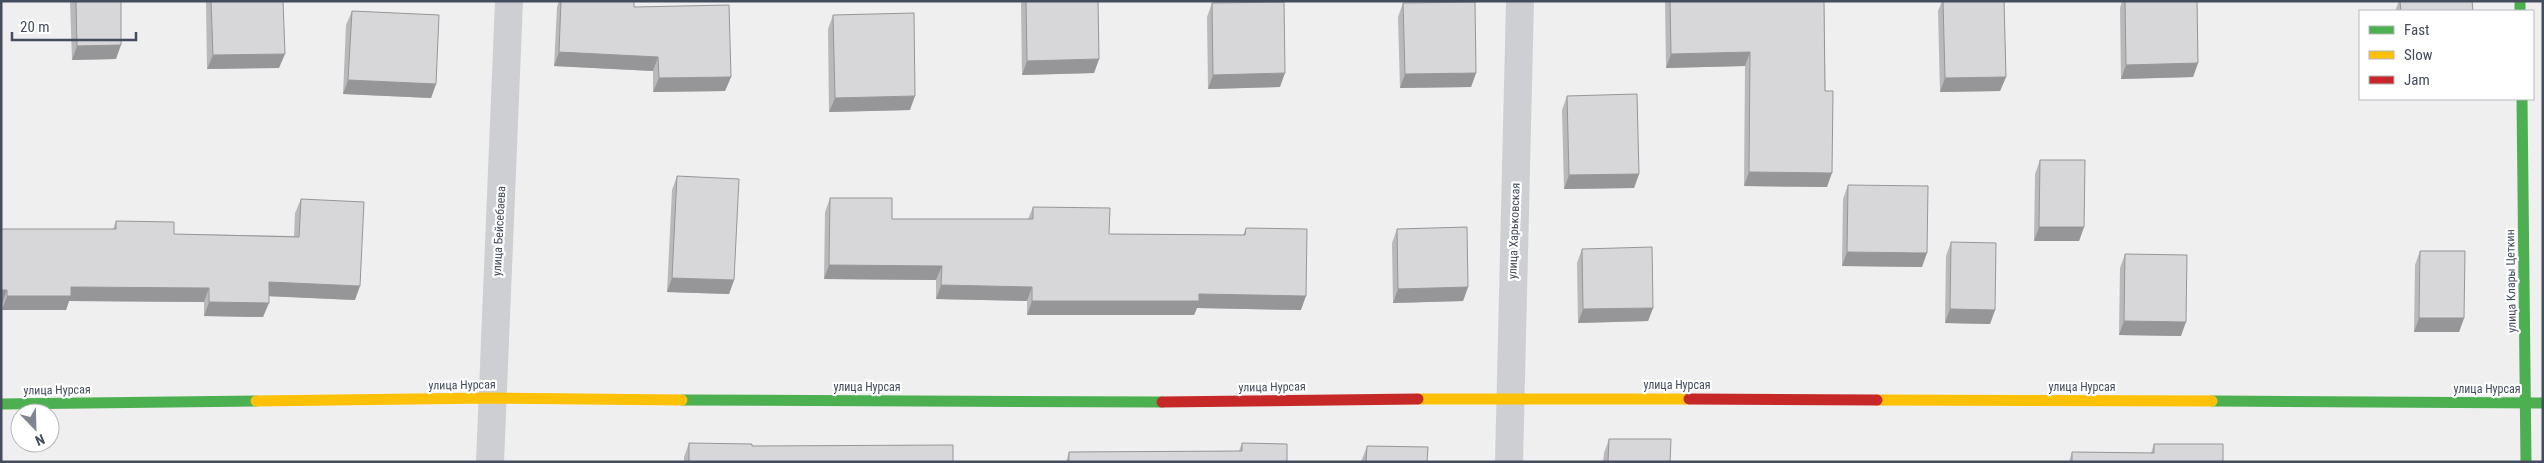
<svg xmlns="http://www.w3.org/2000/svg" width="2544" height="463" font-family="'Roboto Condensed',sans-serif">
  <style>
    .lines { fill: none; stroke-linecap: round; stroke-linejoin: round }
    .street { stroke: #cdcfd3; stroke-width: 28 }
    .fast { stroke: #4caf50; stroke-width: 11 }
    .slow { stroke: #ffc107; stroke-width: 11 }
    .jam { stroke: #c62828; stroke-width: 11 }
    .wall { fill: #b9b8bb }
    .shaded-wall { fill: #969698 }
    .building { fill: #d7d6d9; stroke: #969698 }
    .labels { text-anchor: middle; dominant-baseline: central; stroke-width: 4.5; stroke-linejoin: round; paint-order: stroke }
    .street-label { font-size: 12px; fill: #444d5d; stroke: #fff }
  </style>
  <rect width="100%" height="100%" fill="#f0efef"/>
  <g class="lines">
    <g class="street">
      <path d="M490 462 509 1"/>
      <path d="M1509 462 1520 1"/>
    </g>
    <g class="fast">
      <path d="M2520 1V11"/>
      <path d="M2522 99 2526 462"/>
      <path d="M682 400 1162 402"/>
      <path d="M2212 401 2543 403"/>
      <path d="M1 404 256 401"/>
    </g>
    <g class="slow">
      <path d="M1418 399H1689"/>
      <path d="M1877 400 2212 401"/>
      <path d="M256 401 491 398 682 400"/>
    </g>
    <g class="jam">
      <path d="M1689 399 1877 400"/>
      <path d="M1162 402 1418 399"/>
    </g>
  </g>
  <g class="wall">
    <path d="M70 1H121L116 59 72 60Z"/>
    <path d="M206 1H283L279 68 207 69Z"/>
    <path d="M559 1H634V7L731 77 725 91 653 92V71L554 66 557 7Z"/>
    <path d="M1022 1H1098L1099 59 1094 73 1022 75 1021 4Z"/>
    <path d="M1665 1H1824L1827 187 1744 186 1745 66 1666 68Z"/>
    <path d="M1942 1H2004L2006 77 2000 91 1940 92 1938 11Z"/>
    <path d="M2122 1H2197L2198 63 2193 77 2121 79 2120 8Z"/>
    <path d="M2399 1H2472L2473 11H2395Z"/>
    <path d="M1212 3 1280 87 1208 89 1207 17Z"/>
    <path d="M1403 3 1476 73 1471 87 1400 88 1398 17Z"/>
    <path d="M352 11 436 84 431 98 343 94 346 25Z"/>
    <path d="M833 15 910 110 829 112 828 29Z"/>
    <path d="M1567 96 1639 174 1634 188 1564 189 1562 110Z"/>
    <path d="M2040 160 2084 227 2079 241H2034L2035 174Z"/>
    <path d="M677 176 734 280 729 294 667 292 672 190Z"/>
    <path d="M1848 185 1922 267 1842 266 1843 199Z"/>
    <path d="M830 198 892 219H1028L1033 207 1109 234 1243 235 1246 228 1301 310 1197 308 1194 315H1027V301L936 299V280L824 279 825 212Z"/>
    <path d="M301 199 355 300 269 296 263 317 204 316V302L69 301 66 310H2V304H1V229H113L116 221 174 234 294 236 295 213Z"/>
    <path d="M1397 229 1468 287 1463 301 1393 303 1392 243Z"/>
    <path d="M1951 242 1995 310 1990 324 1945 323 1946 256Z"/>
    <path d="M1582 249 1653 308 1648 321 1578 323 1577 263Z"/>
    <path d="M2420 251 2464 318 2459 332H2414L2415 265Z"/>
    <path d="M2125 254 2181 336 2119 335 2120 268Z"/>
    <path d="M1609 439 1670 462H1603L1604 453Z"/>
    <path d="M689 443 752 446 953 462H684V457Z"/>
    <path d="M1242 443 1287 462H1066L1069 452 1239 451Z"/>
    <path d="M2154 444 2223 462H2069L2072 452 2151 453Z"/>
    <path d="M1367 446 1427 462H1361Z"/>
  </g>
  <g class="shaded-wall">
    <path d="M121 45 116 59 72 60 77 46Z"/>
    <path d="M559 52 658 57 653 71 554 66Z"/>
    <path d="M1750 52 1745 66 1666 68 1671 54Z"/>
    <path d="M285 54 279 68 207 69 213 55Z"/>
    <path d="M1099 59 1094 73 1022 75 1027 61Z"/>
    <path d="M2198 63 2193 77 2121 79 2126 65Z"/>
    <path d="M1285 73 1280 87 1208 89 1213 75Z"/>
    <path d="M1476 73 1471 87 1400 88 1405 74Z"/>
    <path d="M731 77 725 91 653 92 659 78Z"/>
    <path d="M2006 77 2000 91 1940 92 1945 78Z"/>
    <path d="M348 80 436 84 431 98 343 94Z"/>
    <path d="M915 96 910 110 829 112 835 98Z"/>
    <path d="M1749 172 1832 173 1827 187 1744 186Z"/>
    <path d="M1639 174 1634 188 1564 189 1569 175Z"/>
    <path d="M2039 227H2084L2079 241H2034Z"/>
    <path d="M1847 252 1927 253 1922 267 1842 266Z"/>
    <path d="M829 265 942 266 936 280 824 279Z"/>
    <path d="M672 278 734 280 729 294 667 292Z"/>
    <path d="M269 282 360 286 355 300 264 296Z"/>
    <path d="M941 285 1032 287 1027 301 936 299Z"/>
    <path d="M71 287 209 288 204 302 69 301 66 310H2L7 296Z"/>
    <path d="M1468 287 1463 301 1393 303 1398 289Z"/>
    <path d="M1 290H7L2 304H1Z"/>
    <path d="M1199 294 1306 296 1301 310 1197 308 1194 315H1027L1032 301Z"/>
    <path d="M209 302 269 303 263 317 204 316Z"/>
    <path d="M1653 308 1648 321 1578 323 1583 309Z"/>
    <path d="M1950 309 1995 310 1990 324 1945 323Z"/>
    <path d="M2419 318H2464L2459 332H2414Z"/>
    <path d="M2124 321 2186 322 2181 336 2119 335Z"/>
  </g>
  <g class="building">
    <path d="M76 1H121V45L77 46Z"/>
    <path d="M211 1H283L285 54 213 55Z"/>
    <path d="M561 1H634V7L729 5 731 77 659 78 658 57 559 52Z"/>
    <path d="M1026 1H1098L1099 59 1027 61Z"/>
    <path d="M1670 1H1824L1825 91H1833L1832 173 1749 172 1750 52 1671 54Z"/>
    <path d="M1943 1H2004L2006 77 1945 78Z"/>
    <path d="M2125 1H2197L2198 63 2126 65Z"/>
    <path d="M2400 1H2472L2473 11H2401Z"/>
    <path d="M1284 2 1285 73 1213 75 1212 3Z"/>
    <path d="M1475 2 1476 73 1405 74 1403 3Z"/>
    <path d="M352 11 439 15 436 84 348 80Z"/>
    <path d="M914 13 915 96 835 98 833 15Z"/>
    <path d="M1637 94 1639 174 1569 175 1567 96Z"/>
    <path d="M2040 160H2085L2084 227H2039Z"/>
    <path d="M677 176 739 179 734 280 672 278Z"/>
    <path d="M1848 185 1928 186 1927 253 1847 252Z"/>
    <path d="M830 198H892V219H1033V207L1110 208 1109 234 1245 235 1246 228 1307 229 1306 296 1199 294V301H1032V287L941 285 942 266 829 265Z"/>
    <path d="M301 199 364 202 360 286 269 282V303L209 302V288L71 287V296H7V290H1V229H116V221L174 222V234L299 237Z"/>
    <path d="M1467 227 1468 287 1398 289 1397 229Z"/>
    <path d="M1951 242 1996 243 1995 310 1950 309Z"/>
    <path d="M1652 247 1653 308 1583 309 1582 249Z"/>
    <path d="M2420 251H2465L2464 318H2419Z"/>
    <path d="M2125 254 2187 255 2186 322 2124 321Z"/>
    <path d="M1609 439H1671L1670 462H1608Z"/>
    <path d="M689 443 752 444V446L953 445V462H689Z"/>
    <path d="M1242 443 1287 444V462H1069V452L1242 451Z"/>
    <path d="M2154 444H2223V462H2072V452L2154 453Z"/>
    <path d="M1367 446 1428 447 1427 462H1366Z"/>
  </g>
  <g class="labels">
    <g class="street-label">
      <text transform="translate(499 231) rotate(-87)">улица Бейсебаева</text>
      <text transform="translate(1514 231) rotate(-88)">улица Харьковская</text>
      <text transform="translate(2511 281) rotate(-91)">улица Клары Цеткин</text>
      <text transform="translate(462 385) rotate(-1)">улица Нурсая</text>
      <text x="1677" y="385">улица Нурсая</text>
      <text x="867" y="387">улица Нурсая</text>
      <text transform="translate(1272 387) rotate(-1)">улица Нурсая</text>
      <text x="2082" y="387">улица Нурсая</text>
      <text x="2487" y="389">улица Нурсая</text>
      <text transform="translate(57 390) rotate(-1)">улица Нурсая</text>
    </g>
  </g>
  <rect width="2544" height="463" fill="none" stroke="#444d5d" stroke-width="5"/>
  <rect x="2359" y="10" width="175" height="90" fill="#ffffff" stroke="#b4b8be"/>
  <rect x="2369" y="26" width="25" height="8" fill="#4caf50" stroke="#b4b8be"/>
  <text x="2404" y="35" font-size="15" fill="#444d5d">Fast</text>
  <rect x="2369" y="51" width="25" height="8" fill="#ffc107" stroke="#b4b8be"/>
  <text x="2404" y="60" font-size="15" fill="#444d5d">Slow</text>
  <rect x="2369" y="76" width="25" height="8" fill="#c62828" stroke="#b4b8be"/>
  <text x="2404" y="85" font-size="15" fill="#444d5d">Jam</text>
  <g transform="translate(35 428) rotate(157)"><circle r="24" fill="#ffffff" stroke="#b4b8be"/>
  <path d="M0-4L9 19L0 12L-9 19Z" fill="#808690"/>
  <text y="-8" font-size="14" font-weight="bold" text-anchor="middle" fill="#444d5d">N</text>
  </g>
  <path d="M12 32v8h124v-8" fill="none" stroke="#444d5d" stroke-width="2.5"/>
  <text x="20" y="32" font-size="15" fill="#444d5d" stroke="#ffffff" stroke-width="4" paint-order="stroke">20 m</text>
</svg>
